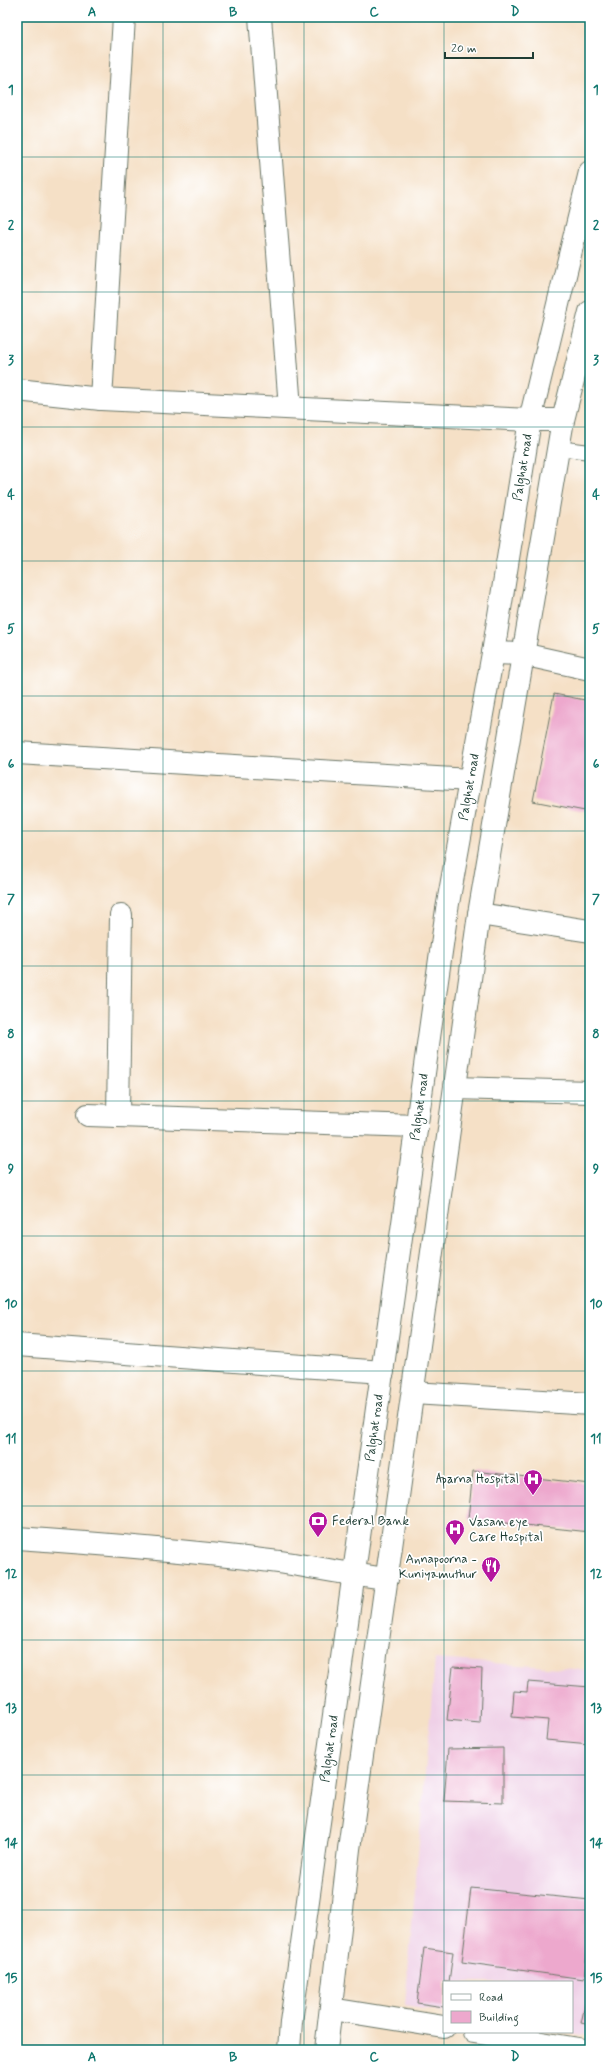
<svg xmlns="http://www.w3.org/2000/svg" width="607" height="2067" font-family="Mynerve,sans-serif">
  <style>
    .built { fill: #efd0e7 }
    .building { fill: #eda8cd }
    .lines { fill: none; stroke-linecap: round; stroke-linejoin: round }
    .service-casing { stroke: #6a7667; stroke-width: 16 }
    .minor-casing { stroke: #6a7667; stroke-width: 24 }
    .tertiary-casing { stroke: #6a7667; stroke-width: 24 }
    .primary-casing { stroke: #6a7667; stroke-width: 24 }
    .service { stroke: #fff; stroke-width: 14 }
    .minor { stroke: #fff; stroke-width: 22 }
    .tertiary { stroke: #fff; stroke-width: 22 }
    .primary { stroke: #fff; stroke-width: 22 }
    .grid { fill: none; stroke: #0f766e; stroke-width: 1; stroke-opacity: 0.55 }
    .labels { text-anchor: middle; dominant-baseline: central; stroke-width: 3.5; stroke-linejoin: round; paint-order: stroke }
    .street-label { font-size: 13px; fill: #1f3d34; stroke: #fff }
    .poi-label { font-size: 13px; fill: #1f3d34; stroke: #fff; text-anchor: end }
    .neatline { fill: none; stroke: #0f766e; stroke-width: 1.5 }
    .grid-label { font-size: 13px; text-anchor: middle; font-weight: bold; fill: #0f766e }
  </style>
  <rect width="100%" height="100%" fill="#fff"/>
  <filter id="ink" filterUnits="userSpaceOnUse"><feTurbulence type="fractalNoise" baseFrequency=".025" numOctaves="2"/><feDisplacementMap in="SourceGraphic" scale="8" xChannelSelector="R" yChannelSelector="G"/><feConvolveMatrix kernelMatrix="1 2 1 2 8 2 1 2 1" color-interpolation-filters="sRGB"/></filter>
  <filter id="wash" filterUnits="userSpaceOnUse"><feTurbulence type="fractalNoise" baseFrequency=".012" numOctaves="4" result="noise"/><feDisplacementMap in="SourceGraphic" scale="16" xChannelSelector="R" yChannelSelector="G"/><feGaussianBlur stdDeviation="0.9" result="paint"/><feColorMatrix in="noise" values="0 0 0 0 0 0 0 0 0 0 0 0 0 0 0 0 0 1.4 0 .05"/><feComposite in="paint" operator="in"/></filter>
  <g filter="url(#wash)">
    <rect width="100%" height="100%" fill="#f5e0c6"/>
    <path class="built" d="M435 1659 590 1670V2036L563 2032H572V1982H444V2013L405 2006Z"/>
    <g id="blocks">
      <g class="building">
        <path d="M554 694 590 701V812L533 801Z"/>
        <path d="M473 1471 590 1484V1532L468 1519Z"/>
        <path d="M453 1667 482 1669 480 1723 447 1720Z"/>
        <path d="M528 1682 590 1687V1744L546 1740 548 1720 512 1717 514 1691 527 1692Z"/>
        <path d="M503 1748V1803L444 1801 448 1749Z"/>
        <path d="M471 1888 590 1900V1929L584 1979 462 1962Z"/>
        <path d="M424 1948 453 1952 449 1982H444V2007L417 2003Z"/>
        <path d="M590 1983V2025L581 2023Z"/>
      </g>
    </g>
  </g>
  <g filter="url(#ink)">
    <use href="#blocks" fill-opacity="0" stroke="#6a7667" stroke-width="1"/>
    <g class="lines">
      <defs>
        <path id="service" d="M558 448 590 452"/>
        <g id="minor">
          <path d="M260 17 290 408"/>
          <path d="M101 399 124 17"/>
          <path d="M493 653 522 654 590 669"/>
          <path d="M17 753 470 780"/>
          <path d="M479 914 590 931"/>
          <path d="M455 1088 590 1092"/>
          <path d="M88 1115 417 1126"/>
          <path d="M118 1116 121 915"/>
          <path d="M17 1345 383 1372"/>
          <path d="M413 1393 590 1404"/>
          <path d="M17 1538C105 1544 192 1551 279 1562 315 1567 350 1575 387 1579"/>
          <path d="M331 2009 444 2027"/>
          <path d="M474 2032 585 2050"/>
        </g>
        <path id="tertiary" d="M17 390 101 399 530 420H563"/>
        <g id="primary">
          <path id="s1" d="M289 2050 291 2022 447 909 493 653 530 420 590 172"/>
          <path d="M326 2050 349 1849 479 914 563 420 590 312"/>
        </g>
      </defs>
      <use href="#service" class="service-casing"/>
      <use href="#minor" class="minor-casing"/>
      <use href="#tertiary" class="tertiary-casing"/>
      <use href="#primary" class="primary-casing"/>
      <use href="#service" class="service"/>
      <use href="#minor" class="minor"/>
      <use href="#tertiary" class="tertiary"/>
      <use href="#primary" class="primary"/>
    </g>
  </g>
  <path class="grid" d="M163 17V2050M304 17V2050M444 17V1982M17 157H590M17 292H590M17 427H590M17 561H590M17 696H590M17 831H590M17 966H590M17 1101H590M17 1236H590M17 1371H590M17 1506H590M17 1640H590M17 1775H590M17 1910H590M444 2032V2050"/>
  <defs>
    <symbol id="hospital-pin" viewBox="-11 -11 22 30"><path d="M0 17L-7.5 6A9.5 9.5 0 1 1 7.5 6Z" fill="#b5179e" stroke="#fff"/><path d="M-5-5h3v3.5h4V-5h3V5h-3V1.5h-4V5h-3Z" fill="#fff"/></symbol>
    <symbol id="bank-pin" viewBox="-11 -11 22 30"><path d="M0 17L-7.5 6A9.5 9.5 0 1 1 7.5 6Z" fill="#b5179e" stroke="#fff"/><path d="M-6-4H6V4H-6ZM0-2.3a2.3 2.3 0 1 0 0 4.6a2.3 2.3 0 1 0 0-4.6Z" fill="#fff"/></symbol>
    <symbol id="restaurant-pin" viewBox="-11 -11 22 30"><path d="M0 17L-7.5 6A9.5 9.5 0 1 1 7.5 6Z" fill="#b5179e" stroke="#fff"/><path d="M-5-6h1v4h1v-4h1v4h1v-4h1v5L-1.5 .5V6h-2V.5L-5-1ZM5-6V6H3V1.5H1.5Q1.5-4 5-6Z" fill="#fff"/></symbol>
  </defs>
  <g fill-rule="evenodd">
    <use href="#hospital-pin" x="522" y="1468" width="22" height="30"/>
    <use href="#bank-pin" x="307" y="1510" width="22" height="30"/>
    <use href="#hospital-pin" x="444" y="1518" width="22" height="30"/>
    <use href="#restaurant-pin" x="480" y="1555" width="22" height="30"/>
  </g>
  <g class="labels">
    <g class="street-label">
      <text stroke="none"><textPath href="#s1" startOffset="1600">Palghat road</textPath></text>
      <text stroke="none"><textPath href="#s1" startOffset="1276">Palghat road</textPath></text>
      <text stroke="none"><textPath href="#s1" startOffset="952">Palghat road</textPath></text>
      <text stroke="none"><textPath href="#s1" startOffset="628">Palghat road</textPath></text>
      <text stroke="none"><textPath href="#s1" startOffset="304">Palghat road</textPath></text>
    </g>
    <g class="poi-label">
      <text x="519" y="1479">Aparna Hospital</text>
      <text x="332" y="1521" text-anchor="start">Federal Bank</text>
      <text x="469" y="1522" text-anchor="start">Vasan eye<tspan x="469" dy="15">Care Hospital</tspan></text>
      <text x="477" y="1559">Annapoorna -<tspan x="477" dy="15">Kuniyamuthur</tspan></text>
    </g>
  </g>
  <rect width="607" height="2067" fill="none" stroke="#fff" stroke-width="44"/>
  <rect x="443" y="1981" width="130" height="52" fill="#ffffff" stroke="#a5b1ae"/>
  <rect x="451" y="1994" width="20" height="6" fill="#ffffff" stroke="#a5b1ae"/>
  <text x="479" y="2001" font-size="12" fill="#1f3d34">Road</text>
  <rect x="451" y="2011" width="20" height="12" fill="#eda8cd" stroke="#a5b1ae"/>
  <text x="479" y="2021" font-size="12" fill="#1f3d34">Building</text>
  <path d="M445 52v6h88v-6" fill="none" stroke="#1f3d34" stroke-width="2"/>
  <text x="451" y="52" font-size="12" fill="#1f3d34" stroke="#ffffff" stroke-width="3" paint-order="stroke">20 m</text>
  <rect x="22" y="22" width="563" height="2023" class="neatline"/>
  <g class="grid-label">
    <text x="92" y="16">A</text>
    <text x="233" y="16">B</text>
    <text x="374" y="16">C</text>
    <text x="515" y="16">D</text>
    <text x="11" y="94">1</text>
    <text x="596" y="94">1</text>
    <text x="11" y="229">2</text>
    <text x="596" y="229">2</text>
    <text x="11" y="364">3</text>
    <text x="596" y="364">3</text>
    <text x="11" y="499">4</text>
    <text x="596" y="499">4</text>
    <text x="11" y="633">5</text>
    <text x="596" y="633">5</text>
    <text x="11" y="768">6</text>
    <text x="596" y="768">6</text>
    <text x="11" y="903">7</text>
    <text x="596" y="903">7</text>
    <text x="11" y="1038">8</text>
    <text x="596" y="1038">8</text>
    <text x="11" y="1173">9</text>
    <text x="596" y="1173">9</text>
    <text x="11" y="1308">10</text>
    <text x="596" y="1308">10</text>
    <text x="11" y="1443">11</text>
    <text x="596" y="1443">11</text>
    <text x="11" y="1578">12</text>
    <text x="596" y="1578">12</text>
    <text x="11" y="1712">13</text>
    <text x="596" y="1712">13</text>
    <text x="11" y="1847">14</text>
    <text x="596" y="1847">14</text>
    <text x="11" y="1982">15</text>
    <text x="596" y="1982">15</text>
    <text x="92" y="2061">A</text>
    <text x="233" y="2061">B</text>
    <text x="374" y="2061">C</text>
    <text x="515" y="2061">D</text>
  </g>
</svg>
